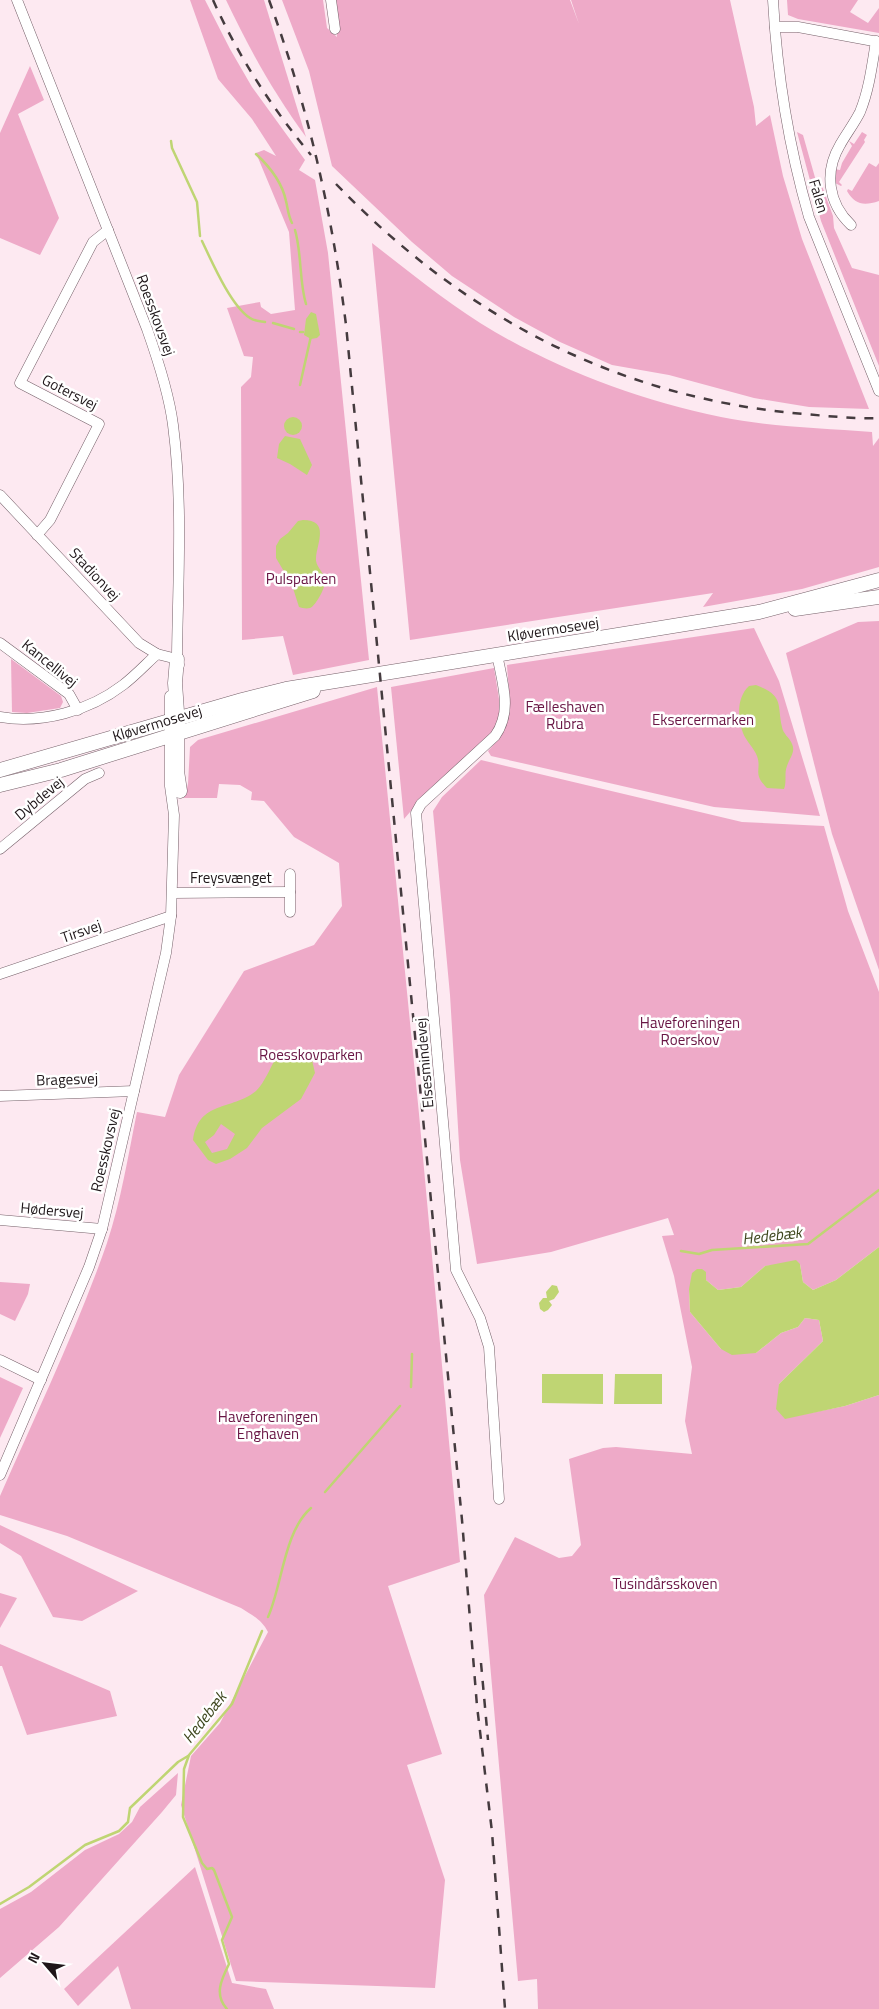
<svg xmlns="http://www.w3.org/2000/svg" width="879" height="2009" font-family="'Titillium Web',sans-serif">
  <style>
    .green { fill: #eeaac8 }
    .water { fill: #bfd573; fill-rule: evenodd }
    .lines { fill: none; stroke-linecap: round; stroke-linejoin: round }
    .stream { stroke: #bfd573; stroke-width: 2.5 }
    .minor-casing { stroke: #756069; stroke-width: 11 }
    .major-casing { stroke: #756069; stroke-width: 15 }
    .minor { stroke: #fff; stroke-width: 10 }
    .major { stroke: #fff; stroke-width: 14 }
    .rail { stroke: #453b3f; stroke-width: 2.5; stroke-dasharray: 9 9; stroke-linecap: butt }
    .labels { text-anchor: middle; dominant-baseline: central; stroke-width: 5; stroke-linejoin: round; paint-order: stroke }
    .street-label { font-size: 15px; fill: #1f171a; stroke: #fff }
    .park-label { font-size: 15px; fill: #691544; stroke: #fff }
    .water-label { font-size: 16px; font-style: italic; fill: #3e471e; stroke: #fff }
  </style>
  <rect width="100%" height="100%" fill="#fde9f1"/>
  <g class="green">
    <path d="M190 0H205L230 49 252 87 305 160 299 170 315 180 328 253 369 660 293 675 283 636 242 640 241 387 251 377 253 357 244 356 227 308 260 302 261 307 271 314 295 310 289 232 256 153 264 150 276 156 252 119 218 79Z"/>
    <path d="M226 0H264L306 137C273 92 250 50 226 0Z"/>
    <path d="M282 0H323L327 28 337 37 334 0H570L579 24 571 0H730L754 107 756 126 770 115 783 176 802 239 869 409 809 407 754 398 669 375 612 365 560 342 514 317 452 276 412 242 332 166 309 71Z"/>
    <path d="M787 0H858L850 12 868 23 879 8V33L798 19 788 15Z"/>
    <path d="M30 66 44 100 18 114 59 218 40 255 0 238V133Z"/>
    <path d="M797 132 803 135 816 181 822 186 833 216 834 228 852 268 879 275V366L821 221Z"/>
    <path d="M862 132 867 135 864 140 865 142 839 182 842 185 841 186 833 182 834 169 840 170 842 163 852 146 849 141 854 144Z"/>
    <path d="M869 163 876 167 879 163V201C864 206 855 205 847 191L848 189 852 191Z"/>
    <path d="M372 243C412 274 451 306 495 332 564 372 642 401 721 417 770 427 821 428 872 432L873 446 879 438V567L802 589 703 607 713 593 410 640Z"/>
    <path d="M879 621V970L832 834 786 653 858 622Z"/>
    <path d="M754 628 779 681 820 816 714 807 491 756 488 751C517 722 509 702 507 665Z"/>
    <path d="M11 659 61 696 63 702 60 708 27 713 12 712Z"/>
    <path d="M494 668 499 699V721L492 732 428 791 404 819 391 687Z"/>
    <path d="M377 687 419 1114 460 1562 388 1586 442 1754 407 1765 445 1880 435 1988 236 1981 181 1805 191 1756 220 1723 268 1632C262 1620 252 1615 241 1608L67 1536 0 1515V1496C37 1412 77 1329 107 1243 121 1201 128 1156 137 1112L165 1117 179 1075 244 971 314 945 342 906 339 863 294 837 264 801 251 800 252 792 240 785 219 784 217 798H184L188 784 190 747 198 740Z"/>
    <path d="M481 760 742 822 824 826 848 911 879 992V1247L836 1280 813 1290 803 1282 800 1264 765 1266 741 1287 718 1290 706 1280 689 1289 690 1312 721 1349 756 1353 781 1333 798 1327 805 1318 819 1320 823 1341 779 1384 785 1418 845 1406 879 1395V2009H538L537 1979 518 1981 484 1595 515 1537 559 1558 572 1556 581 1545 569 1459 603 1448 616 1447 692 1454 685 1421 692 1367 674 1276 662 1236 674 1235 668 1218 551 1252 477 1264 460 1160 450 995 433 811 442 797Z"/>
    <path d="M0 1282 30 1284 28 1294 15 1321 0 1314Z"/>
    <path d="M0 1377 23 1388 0 1438Z"/>
    <path d="M0 1525 138 1591 82 1621 53 1617 21 1556 0 1543Z"/>
    <path d="M0 1593 17 1598 0 1628Z"/>
    <path d="M0 1644 110 1691 117 1716 27 1735 2 1666H0Z"/>
    <path d="M178 1773 176 1795 162 1812 59 1927 0 1978V1909L31 1892 85 1850 119 1834 132 1822 140 1807Z"/>
    <path d="M195 1867 232 1983 266 1989 274 2009H131L118 1966 78 2006 64 1989Z"/>
  </g>
  <g class="water">
    <path d="M311 312 316 314 320 335 317 338 311 339 304 335 306 319Z"/>
    <circle cx="293" cy="426" r="9"/>
    <path d="M285 436 300 439 312 465 307 475 290 464 277 458 279 444Z"/>
    <path d="M303 520C330 520 317 543 316 558 315 566 323 571 325 579 327 585 316 606 310 608 306 609 302 608 299 607L292 585 276 558V546L280 539 288 533 298 521Z"/>
    <path d="M756 685C784 696 777 703 782 727 783 734 790 738 792 744 796 752 789 759 787 766 784 773 787 781 784 789L767 788C752 773 762 770 757 756 754 748 746 741 743 733 737 717 737 697 749 686Z"/>
    <path d="M297 1050 312 1060 315 1073 301 1099 262 1128 247 1148 230 1159 216 1164 208 1160 193 1140C199 1100 231 1111 256 1091 264 1084 272 1064 278 1054ZM221 1124 235 1134 227 1149 212 1153 205 1142 214 1135Z"/>
    <path d="M879 1247V1395L845 1406 785 1419 776 1409 779 1384 823 1341 819 1320 805 1318 798 1327 781 1333 756 1353 732 1355 721 1349 690 1312 689 1289 692 1273 697 1269H702L706 1272V1280L718 1290 741 1287 765 1266 796 1260 800 1264 803 1282 813 1290 836 1280Z"/>
    <path d="M552 1285 557 1286 559 1292 554 1299 549 1301 552 1305 548 1310 544 1312 540 1309 539 1303 543 1298H547L546 1292Z"/>
    <path d="M542 1374H603V1404L542 1403Z"/>
    <path d="M615 1374H662V1404H614Z"/>
  </g>
  <g class="lines">
    <g class="stream">
      <path d="M171 141 172 148 197 202 200 236"/>
      <path d="M256 154C269 166 282 182 286 201 288 209 288 215 292 223"/>
      <path d="M295 230C302 254 299 281 306 304"/>
      <path d="M202 241C212 262 231 306 250 318 254 321 259 321 265 322"/>
      <path d="M273 323 294 329"/>
      <path d="M300 332H303"/>
      <path d="M300 385 311 336"/>
      <path d="M681 1251 699 1254 712 1250 808 1244 879 1190"/>
      <path d="M411 1387 412 1354"/>
      <path d="M325 1492 400 1406"/>
      <path d="M268 1617C282 1586 284 1531 311 1508"/>
      <path d="M0 1904 29 1887 85 1845 119 1831 128 1822 130 1808 178 1762 188 1756"/>
      <path d="M227 2009C214 1995 221 1980 229 1964L222 1940 232 1917 214 1870 212 1868 207 1869 202 1863 183 1817 184 1769 189 1755 232 1704 262 1631"/>
    </g>
    <defs>
      <g id="minor">
        <path d="M17 0 147 329C158 360 169 393 173 425 183 501 178 579 177 655L179 665"/>
        <path d="M331 0 335 29"/>
        <path d="M773 0C777 75 788 144 809 217L879 391"/>
        <path d="M775 27H798L879 42"/>
        <path d="M851 225C828 203 824 172 840 145 846 134 854 124 860 112 869 90 872 66 876 41"/>
        <path d="M0 495 139 643 157 654 177 659"/>
        <path d="M37 535 50 520 99 424 20 383 93 242 108 230"/>
        <path d="M0 643 69 694 78 710"/>
        <path d="M497 654C502 682 513 711 495 736L421 804 416 813 456 1270 480 1318 489 1347 499 1499"/>
        <path d="M0 717C42 724 89 711 123 685 135 676 146 664 157 654"/>
        <path d="M0 849 85 779 99 773"/>
        <path d="M173 893 290 892"/>
        <path d="M290 912V874"/>
        <path d="M0 974 171 916"/>
        <path d="M0 1096 134 1091"/>
        <path d="M0 1220 102 1229"/>
        <path d="M0 1360 41 1380"/>
        <path d="M0 1475 89 1267 102 1229 166 953 171 916 174 815 170 786V696"/>
      </g>
      <g id="major">
        <path d="M795 609 879 597"/>
        <path d="M177 659 175 683 178 726"/>
        <path d="M176 726 177 734V771L180 791"/>
        <path d="M0 770 242 700 286 689 759 612 879 580"/>
        <path d="M0 785 61 770 313 691"/>
      </g>
    </defs>
    <use href="#minor" class="minor-casing"/>
    <use href="#major" class="major-casing"/>
    <use href="#minor" class="minor"/>
    <use href="#major" class="major"/>
    <g class="rail">
      <path d="M213 0C238 56 272 108 311 155"/>
      <path d="M269 0C308 107 332 212 346 325L462 1520 477 1706 492 1832 505 2009"/>
      <path d="M336 184C464 317 618 398 803 414 829 416 854 419 879 418"/>
      <path d="M481 1663 488 1740"/>
    </g>
  </g>
  <g class="labels">
    <g class="street-label">
      <text transform="translate(819 196) rotate(73)">Falen</text>
      <text transform="translate(156 315) rotate(70)">Roesskovsvej</text>
      <text transform="translate(70 392) rotate(27)">Gotersvej</text>
      <text transform="translate(95 574) rotate(47)">Stadionvej</text>
      <text transform="translate(553 629) rotate(-9)">Kløvermosevej</text>
      <text transform="translate(50 663) rotate(39)">Kancellivej</text>
      <text transform="translate(157 723) rotate(-17)">Kløvermosevej</text>
      <text transform="translate(39 798) rotate(-40)">Dybdevej</text>
      <text x="231" y="877">Freysvænget</text>
      <text transform="translate(81 931) rotate(-19)">Tirsvej</text>
      <text transform="translate(424 1063) rotate(-95)">Elsesmindevej</text>
      <text transform="translate(67 1079) rotate(-2)">Bragesvej</text>
      <text transform="translate(105 1150) rotate(-77)">Roesskovsvej</text>
      <text transform="translate(52 1210) rotate(5)">Hødersvej</text>
    </g>
    <g class="park-label">
      <text x="301" y="578">Pulsparken</text>
      <text x="565" y="706">Fælleshaven<tspan x="565" dy="17">Rubra</tspan></text>
      <text x="703" y="719">Eksercermarken</text>
      <text x="690" y="1022">Haveforeningen<tspan x="690" dy="17">Roerskov</tspan></text>
      <text x="311" y="1054">Roesskovparken</text>
      <text x="268" y="1416">Haveforeningen<tspan x="268" dy="17">Enghaven</tspan></text>
      <text x="665" y="1583">Tusindårsskoven</text>
    </g>
    <g class="water-label">
      <text transform="translate(772 1235) rotate(-7)">Hedebæk</text>
      <text transform="translate(204 1717) rotate(-52)">Hedebæk</text>
    </g>
  </g>
  <g transform="translate(45 1964) rotate(298)" stroke="#ffffff" stroke-width="4" paint-order="stroke">
  <path d="M0-4L9 19L0 12L-9 19Z" fill="#1f171a"/>
  <text y="-8" font-size="14" font-weight="bold" text-anchor="middle" fill="#1f171a">N</text>
  </g>
</svg>
